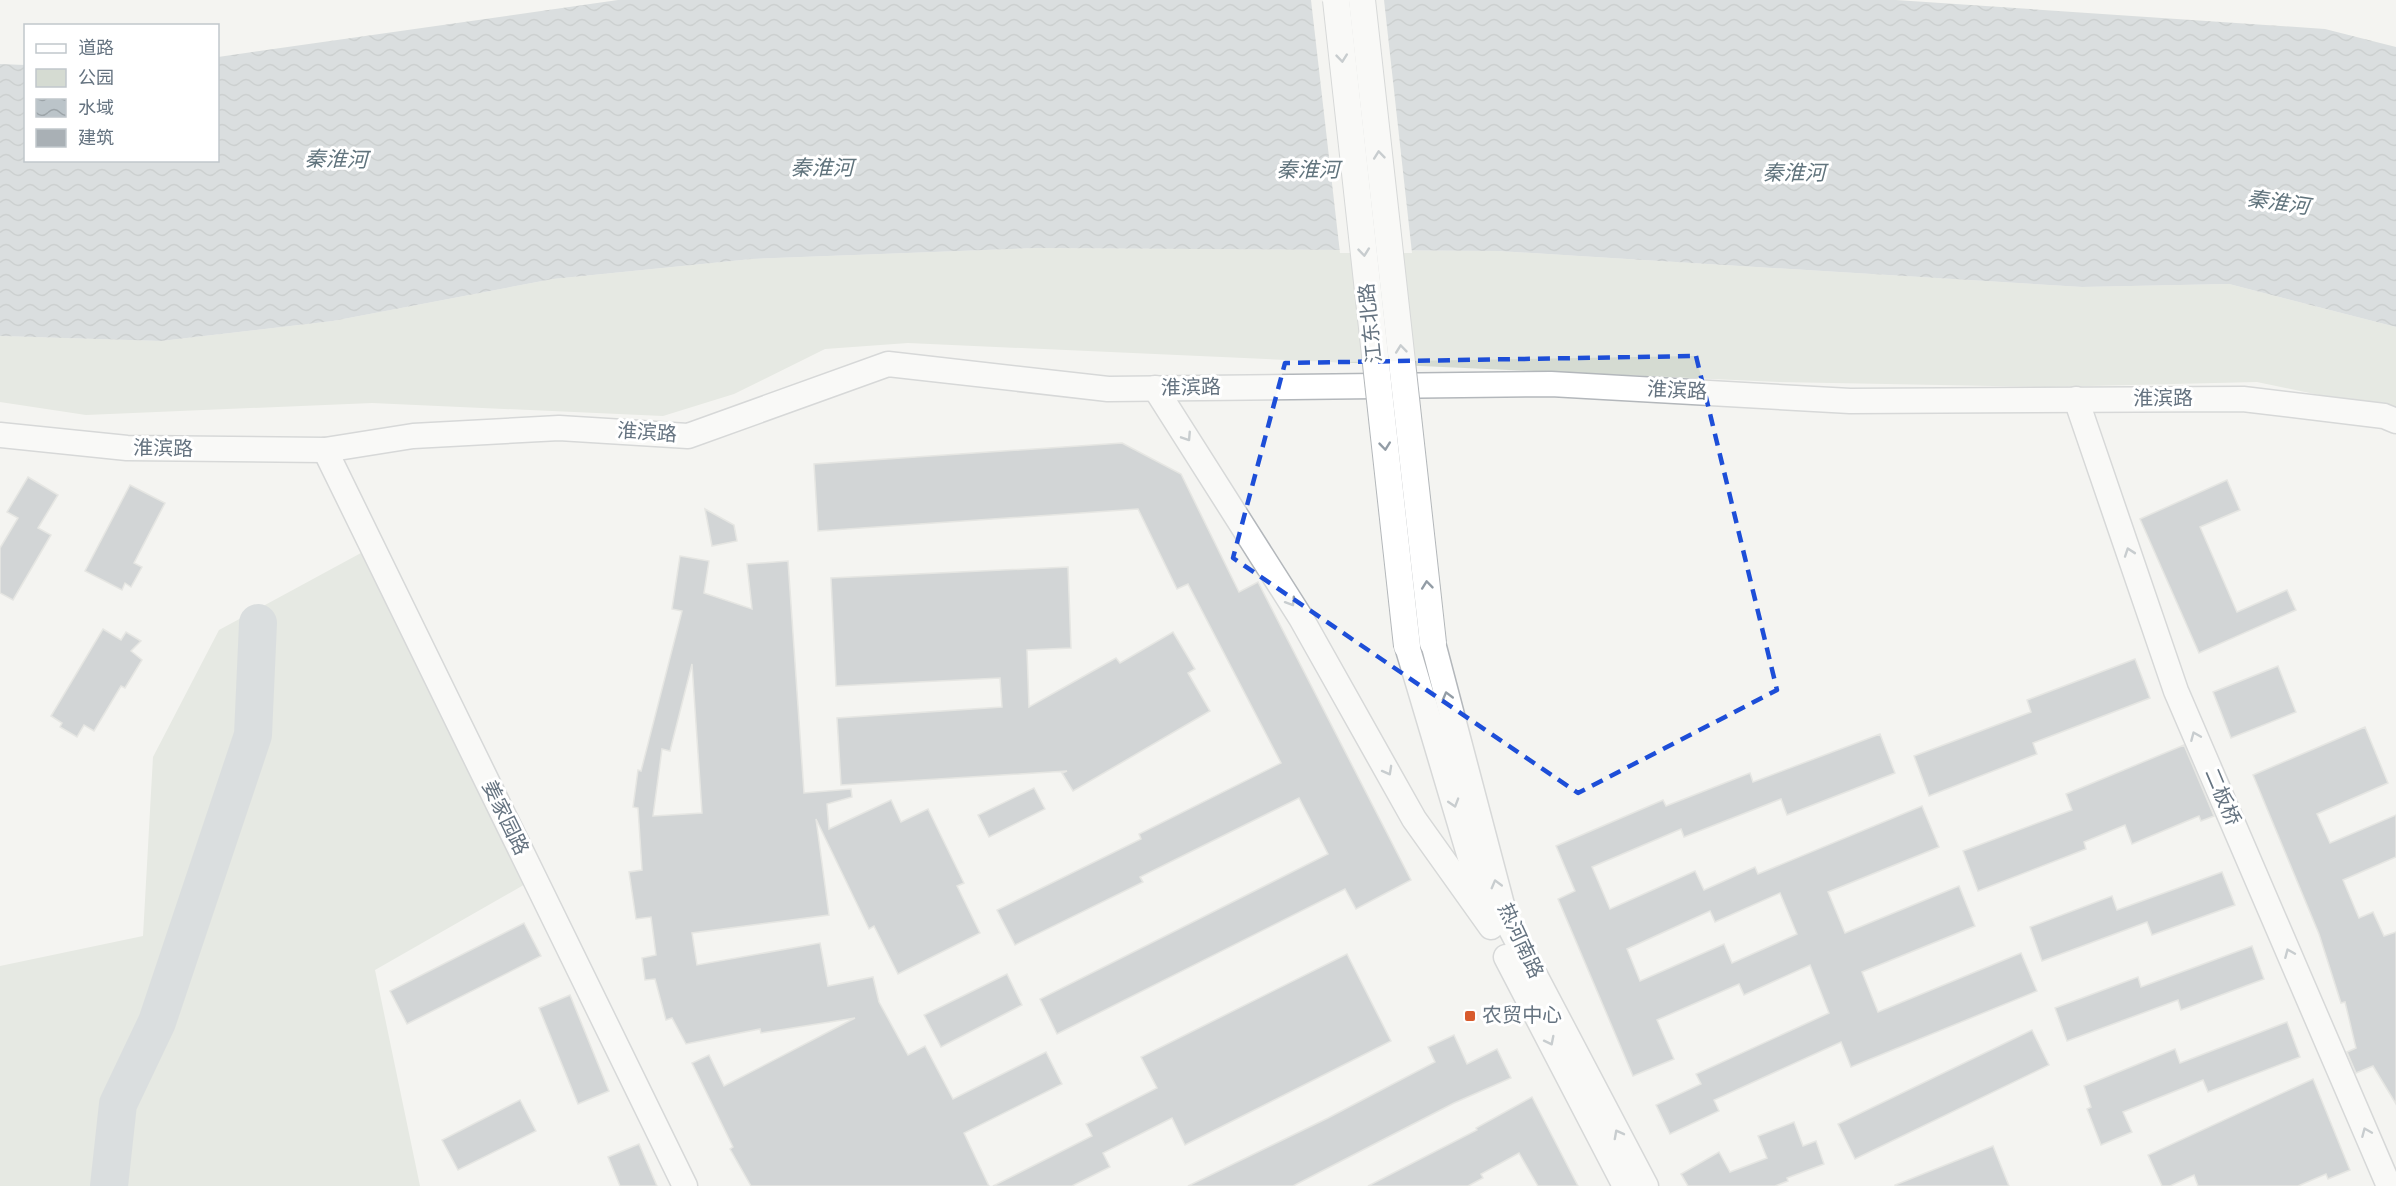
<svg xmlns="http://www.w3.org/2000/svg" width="2396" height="1186" font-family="'Sofia Sans Condensed','Noto Sans SC',sans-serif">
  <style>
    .park { fill: #d5dbd2 }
    .water { fill: url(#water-waves) }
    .pier { fill: #f4f4f1 }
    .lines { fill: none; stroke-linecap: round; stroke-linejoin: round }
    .river { stroke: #bbc4c9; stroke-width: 38 }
    .building { fill: #a9b0b5; stroke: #d5d6d3; stroke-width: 1.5; fill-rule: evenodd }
    .secondary-casing { stroke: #b3b7bb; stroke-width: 27 }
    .secondary { stroke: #fff; stroke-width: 24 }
    .primary-bridge-casing { stroke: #b3b7ba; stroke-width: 28; stroke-linecap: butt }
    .primary-bridge { stroke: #fff; stroke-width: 26 }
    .oneway { stroke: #939da6 }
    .marked { fill: none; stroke: #1d4ed8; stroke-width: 4.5; stroke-dasharray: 12 8; stroke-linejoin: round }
    .poi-dot { fill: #d85b2d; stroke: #fff; stroke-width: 2 }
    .labels { text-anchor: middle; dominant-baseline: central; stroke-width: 6; stroke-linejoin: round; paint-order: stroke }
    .street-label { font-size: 20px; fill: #657380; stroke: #fff }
    .poi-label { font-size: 20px; fill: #657380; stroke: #fff; text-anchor: start }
    .water-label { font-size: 21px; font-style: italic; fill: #61747d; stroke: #fff }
  </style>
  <defs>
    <pattern id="water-waves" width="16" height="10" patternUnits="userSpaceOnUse" patternTransform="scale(1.5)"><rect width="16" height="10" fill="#bbc4c9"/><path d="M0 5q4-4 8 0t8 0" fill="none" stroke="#9ca4a8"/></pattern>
  </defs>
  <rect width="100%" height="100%" fill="#f4f4f1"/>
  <g class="park">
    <path d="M1035 248 1498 251 2082 287 2229 284 2396 327V411L2257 382 2046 387 1779 382 908 343 825 349 734 394 663 416 372 403 86 415 0 402V336L161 341 333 321 553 279 752 259Z"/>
    <path d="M372 547 534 879 375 970 420 1186H0V966L143 936 153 757 219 630Z"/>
  </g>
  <path class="water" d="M618 0H1896L2325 29 2396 47V327L2229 284 2082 287 1498 251 1035 248 752 259 553 279 333 321 161 341 0 336V64L25 65 26 160H218V57Z"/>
  <path class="pier" d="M1311 0H1384L1412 253H1340Z"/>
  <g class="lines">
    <path class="river" d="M109 1186 118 1104 157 1022 253 735 258 623"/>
  </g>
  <g class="building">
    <path d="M1122 443 1181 474 1239 592 1258 582 1411 880 1356 909 1345 889 1057 1034 1040 999 1328 854 1299 798 1140 877 1143 882 1015 945 997 910 1141 839 1139 834 1281 763 1188 584 1177 589 1138 509 818 531 814 464Z"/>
    <path d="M28 477 58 495 38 528 51 535 13 600 0 593V548L18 518 7 512Z"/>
    <path d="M2227 480 2240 510 2200 527 2237 612 2287 590 2296 610 2199 653 2140 519Z"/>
    <path d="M130 485 165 503 134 563 142 567 131 587 125 583 122 590 85 571Z"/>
    <path d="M705 509 734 525 737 541 712 546Z"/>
    <path d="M680 556 709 561 704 593 752 609 747 564 788 561 804 793 851 789 852 797 827 804 829 829 891 800 901 822 928 809 964 883 957 886 980 933 898 974 874 926 869 929 816 819 829 915 692 933 697 965 820 943 828 986 873 977 879 1002 908 1055 925 1046 953 1099 1046 1052 1062 1084 964 1133 989 1186H751L730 1149 733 1147 692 1063 709 1055 724 1086 855 1018 761 1033 760 1029 686 1044 672 1018 666 1020 655 979 645 980 642 958 656 955 651 917 636 919 629 872 642 870 638 808 633 807 638 770 641 771 682 611 672 609ZM692 664 702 813 653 816 662 749 670 751Z"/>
    <path d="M1068 567 1071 648 1027 650 1029 707 1116 658 1120 663 1173 632 1195 669 1188 673 1210 711 1073 791 1062 773 1067 771 841 785 837 718 1002 707 1000 678 836 686 831 578Z"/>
    <path d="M103 629 121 640 126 632 141 641 131 651 142 660 125 688 121 686 94 731 84 725 77 737 60 727 62 723 51 716Z"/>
    <path d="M2135 659 2150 698 2033 743 2037 754 1929 796 1914 756 2031 712 2027 700Z"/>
    <path d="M2278 666 2296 712 2231 738 2213 692Z"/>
    <path d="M2365 727 2388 783 2317 814 2330 843 2396 815V857L2343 880 2359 918 2373 912 2384 936 2396 932V1104L2373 1066 2356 1073 2347 1052 2356 1048 2345 1002 2341 1003 2319 934 2253 775Z"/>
    <path d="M1880 734 1895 773 1787 815 1781 799 1684 837 1681 829 1592 867 1610 909 1695 871 1704 890 1755 867 1758 874 1922 806 1939 847 1828 892 1845 933 1959 886 1975 926 1862 972 1878 1012 2021 953 2037 991 1851 1067 1841 1042 1714 1100 1719 1111 1670 1134 1656 1105 1701 1084 1696 1074 1829 1013 1810 965 1744 995 1739 984 1657 1020 1674 1059 1633 1076 1558 899 1575 891 1556 846 1663 800 1666 806 1750 773 1753 782ZM1780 893 1797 934 1732 963 1724 944 1640 981 1627 949 1710 911 1715 922Z"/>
    <path d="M2184 745 2214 816 2201 821 2199 816 2132 844 2125 825 2084 842 2086 849 1978 891 1963 851 2072 810 2066 794Z"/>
    <path d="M1034 788 1045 809 989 837 978 815Z"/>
    <path d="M2222 872 2235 905 2152 935 2147 922 2042 961 2030 927 2112 896 2117 910Z"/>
    <path d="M524 923 541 956 407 1024 390 991Z"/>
    <path d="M2252 946 2264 979 2181 1010 2178 1000 2067 1041 2055 1008 2138 977 2141 987Z"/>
    <path d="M1347 954 1391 1041 1185 1145 1172 1118 1103 1153 1110 1167 1072 1186H993L1092 1136 1086 1124 1157 1088 1141 1057Z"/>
    <path d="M1007 974 1022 1005 941 1047 924 1015Z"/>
    <path d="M570 995 609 1091 578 1104 539 1008Z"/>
    <path d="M2287 1022 2300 1057 2208 1092 2203 1080 2123 1112 2132 1132 2101 1145 2087 1109 2091 1107 2084 1086 2175 1049 2180 1063Z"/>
    <path d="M2032 1030 2049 1065 1855 1159 1838 1124Z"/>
    <path d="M1454 1035 1467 1064 1497 1049 1511 1078 1454 1103 1293 1186H1188L1328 1118 1435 1062 1428 1047Z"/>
    <path d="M2313 1079 2350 1170 2328 1179 2326 1174 2298 1186H2198L2194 1175 2170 1186H2162L2148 1155Z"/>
    <path d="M1532 1097 1578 1186H1538L1519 1153 1481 1174 1483 1178 1468 1186H1368L1477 1130 1476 1128Z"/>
    <path d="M520 1100 536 1131 458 1170 442 1140Z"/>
    <path d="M1794 1122 1803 1146 1816 1141 1824 1164 1787 1178 1788 1181 1775 1186H1688L1681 1174 1719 1152 1730 1172 1767 1158 1758 1136Z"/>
    <path d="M639 1144 657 1186H620L608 1157Z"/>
    <path d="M1993 1146 2009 1186H1895V1185Z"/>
  </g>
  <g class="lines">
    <defs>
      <g id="secondary">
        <path d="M1155 388 1301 618 1414 819 1491 927"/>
        <path d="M2076 399 2176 691 2389 1186"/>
        <path d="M0 435 127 448 325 450 413 436 559 428 688 436 888 364 1108 389 1551 384 1850 401 2243 399 2384 416 2396 421"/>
        <path d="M325 450 685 1186"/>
        <path d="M1433 643 1506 920 1646 1186"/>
        <path d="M1407 646 1485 908"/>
        <path d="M1506 957 1625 1186"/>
      </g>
    </defs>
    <use href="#secondary" class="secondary-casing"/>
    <use href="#secondary" class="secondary"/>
    <defs>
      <g id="primary-bridge">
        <path d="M1336 0 1407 646"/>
        <path d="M1362 0 1433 643"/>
      </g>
    </defs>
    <use href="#primary-bridge" class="primary-bridge-casing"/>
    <use href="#primary-bridge" class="primary-bridge"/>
  </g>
  <defs><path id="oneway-chevron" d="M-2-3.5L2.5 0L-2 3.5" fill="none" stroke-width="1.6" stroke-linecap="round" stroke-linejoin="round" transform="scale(1.5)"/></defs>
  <g class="oneway">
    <use href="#oneway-chevron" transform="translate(1342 58) rotate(84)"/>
    <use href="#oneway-chevron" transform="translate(1379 155) rotate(-96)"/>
    <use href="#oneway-chevron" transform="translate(1364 252) rotate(84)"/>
    <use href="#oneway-chevron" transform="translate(1401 349) rotate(-96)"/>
    <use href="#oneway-chevron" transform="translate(1187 437) rotate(57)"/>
    <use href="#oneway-chevron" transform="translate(1385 446) rotate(84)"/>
    <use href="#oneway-chevron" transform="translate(2129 552) rotate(-109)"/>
    <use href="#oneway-chevron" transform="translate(1427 585) rotate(-96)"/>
    <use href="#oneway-chevron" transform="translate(1291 602) rotate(58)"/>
    <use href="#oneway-chevron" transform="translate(1447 696) rotate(-105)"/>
    <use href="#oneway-chevron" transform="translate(2195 736) rotate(-113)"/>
    <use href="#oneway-chevron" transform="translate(1388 771) rotate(61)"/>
    <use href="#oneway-chevron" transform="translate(1454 803) rotate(73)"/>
    <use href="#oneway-chevron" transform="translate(1496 884) rotate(-105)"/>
    <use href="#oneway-chevron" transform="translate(2289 953) rotate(-113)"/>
    <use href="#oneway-chevron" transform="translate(1550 1041) rotate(63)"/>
    <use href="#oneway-chevron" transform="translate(2366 1132) rotate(-113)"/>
    <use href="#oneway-chevron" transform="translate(1618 1134) rotate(-118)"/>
  </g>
  <path d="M0 0H2396V1186H0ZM1696 356 1777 690 1578 793 1233 558 1285 363Z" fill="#f4f4f1" fill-opacity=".55" fill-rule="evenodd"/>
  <path class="marked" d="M1696 356 1777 690 1578 793 1233 558 1285 363Z"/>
  <rect class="poi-dot" x="1464" y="1010" width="12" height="12" rx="3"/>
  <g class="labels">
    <g class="street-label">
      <text transform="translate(1371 323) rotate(-96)">江东北路</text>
      <text transform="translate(1191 388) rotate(-1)">淮滨路</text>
      <text transform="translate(1677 391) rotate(3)">淮滨路</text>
      <text x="2163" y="399">淮滨路</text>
      <text transform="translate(647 433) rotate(4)">淮滨路</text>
      <text transform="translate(163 449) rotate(1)">淮滨路</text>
      <text transform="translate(2222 797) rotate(67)">二板桥</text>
      <text transform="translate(505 818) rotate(64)">姜家园路</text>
      <text transform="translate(1520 941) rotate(65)">热河南路</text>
    </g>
    <g class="poi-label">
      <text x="1482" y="1016">农贸中心</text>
    </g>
    <g class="water-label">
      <text transform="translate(336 160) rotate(1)">秦淮河</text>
      <text x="822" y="168">秦淮河</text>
      <text x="1308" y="170">秦淮河</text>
      <text x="1794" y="173">秦淮河</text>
      <text transform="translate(2278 203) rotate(8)">秦淮河</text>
    </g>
  </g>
  <rect x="24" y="24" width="195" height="138" fill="#ffffff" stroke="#c1c7cc" stroke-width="1.5"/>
  <rect x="36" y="44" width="30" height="9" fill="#ffffff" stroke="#c1c7cc" stroke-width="1.5"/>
  <text x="78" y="54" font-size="18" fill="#657380">道路</text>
  <rect x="36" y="69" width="30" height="18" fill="#d5dbd2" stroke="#c1c7cc" stroke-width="1.5"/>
  <text x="78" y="84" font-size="18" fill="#657380">公园</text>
  <rect x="36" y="99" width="30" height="18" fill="url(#water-waves)" stroke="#c1c7cc" stroke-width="1.5"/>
  <text x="78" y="114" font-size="18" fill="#657380">水域</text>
  <rect x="36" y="129" width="30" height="18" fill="#a9b0b5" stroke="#c1c7cc" stroke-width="1.5"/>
  <text x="78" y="144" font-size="18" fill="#657380">建筑</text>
</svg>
